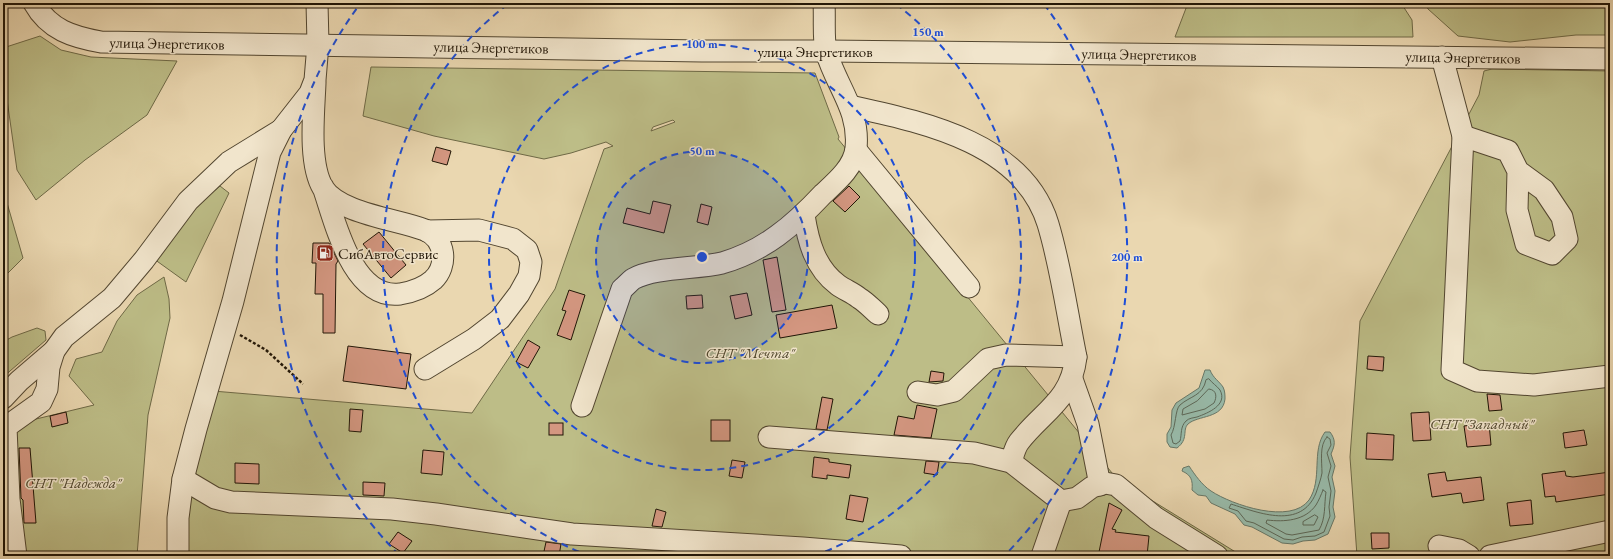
<svg xmlns="http://www.w3.org/2000/svg" width="1613" height="559" font-family="'EB Garamond',serif">
  <style>
    .green { fill: #bdbd87; stroke: #6e6946; fill-rule: evenodd }
    .water { fill: #98baa9; stroke: #687868 }
    .lines { fill: none; stroke-linecap: round; stroke-linejoin: round }
    .shore { stroke: #5c6858; stroke-width: 1 }
    .building { fill: #d49781; stroke: #201506 }
    .minor-casing { stroke: #524630; stroke-width: 23 }
    .path { stroke: #201506; stroke-width: 2.5; stroke-dasharray: 3 2; stroke-linecap: butt }
    .minor { stroke: #f1e5cc; stroke-width: 21 }
    .ring { fill: none; stroke: #1d4ed8; stroke-width: 2; stroke-dasharray: 7 5 }
    .labels { text-anchor: middle; dominant-baseline: central; stroke-width: 3; stroke-linejoin: round; paint-order: stroke }
    .street-label { font-size: 15px; fill: #201506; stroke: #f1e5cc }
    .poi-label { font-size: 15px; fill: #201506; stroke: #f1e5cc; text-anchor: start }
    .park-label { font-size: 15px; font-style: italic; fill: #4f472d; stroke: #f1e5cc }
    .centre { fill: #1d4ed8; stroke: #f1e5cc; stroke-width: 2 }
    .ring-label { font-size: 12px; text-anchor: middle; font-weight: bold; fill: #1d4ed8; stroke: #f1e5cc; stroke-width: 3; stroke-linejoin: round; paint-order: stroke }
  </style>
  <rect width="100%" height="100%" fill="#ead7b0"/>
  <filter id="stains"><feTurbulence type="fractalNoise" baseFrequency=".005" numOctaves="4"/><feColorMatrix values="0 0 0 0 .2 0 0 0 0 .09 0 0 0 0 .02 0 0 0 .5 -.17"/></filter>
  <radialGradient id="worn" r=".72"><stop offset=".6" stop-color="#630" stop-opacity="0"/><stop offset="1" stop-color="#630" stop-opacity=".3"/></radialGradient>
  <g class="green">
    <path d="M1188 3H1401L1412 20 1413 37H1175Z"/>
    <path d="M1425 3H1610V35H1576L1510 42 1458 36 1428 9Z"/>
    <path d="M40 36 61 50 91 57 177 61 147 115 85 160 36 200 17 170 3 71V48Z"/>
    <path d="M371 67 815 73 839 137 838 139 1117 479 1242 556H183V519L213 391 472 413 555 289 604 149 613 146 606 142 571 153 544 159 434 136 363 116ZM673 120 675 122 651 131 653 127Z"/>
    <path d="M1492 69 1610 71V556H1357L1350 457 1360 321 1479 95 1484 71Z"/>
    <path d="M220 186 229 193 186 282 154 259 193 208Z"/>
    <path d="M3 189 23 258 3 278Z"/>
    <path d="M164 277 169 299 170 318 148 415 137 556H3V427L94 405 69 376 76 359 102 352 117 321 137 295Z"/>
    <path d="M37 328 45 331 46 340 3 377V342L12 337Z"/>
  </g>
  <g class="water">
    <path d="M1205 370H1210C1213 378 1219 381 1223 387 1225 391 1225 395 1225 399 1223 419 1198 415 1188 424 1182 430 1189 439 1177 448L1170 447 1167 442V434L1171 427 1172 410 1176 403 1199 388Z"/>
    <path d="M1325 432H1330C1336 440 1335 445 1331 454L1335 466 1332 477 1335 491 1333 507 1335 517 1328 534 1315 540 1303 541 1293 544 1282 543 1252 527 1244 525 1235 514 1211 503 1206 496 1198 495 1192 490C1193 480 1191 475 1182 471L1183 468 1189 466C1195 475 1202 485 1211 491 1232 505 1291 525 1309 500 1323 479 1311 451 1325 432Z"/>
  </g>
  <g class="lines">
    <g class="shore">
      <path d="M1209 379C1212 383 1217 386 1220 390 1228 405 1208 413 1197 417 1193 418 1189 418 1186 421 1180 427 1182 434 1180 441L1176 444 1173 443 1171 435C1176 427 1175 409 1180 405 1190 396 1203 396 1206 380Z"/>
      <path d="M1209 389C1217 390 1217 397 1214 403L1205 409 1182 415 1183 409 1197 401Z"/>
      <path d="M1327 437 1330 439 1331 445 1327 453 1331 466 1328 477 1331 491 1329 507 1330 516 1324 532 1315 536 1302 537 1293 540 1284 539 1254 523 1246 521 1238 511 1229 508 1231 504C1259 513 1301 530 1316 493 1318 487 1321 479 1322 473 1322 462 1319 445 1327 437Z"/>
      <path d="M1323 490 1326 492C1324 505 1326 518 1319 530L1292 535 1286 534 1266 523 1267 520C1284 522 1305 521 1316 505 1319 500 1321 495 1323 490Z"/>
      <path d="M1315 515 1318 517 1314 525H1303V522Z"/>
    </g>
  </g>
  <g class="building">
    <path d="M436 147 451 151 447 165 432 161Z"/>
    <path d="M849 186 860 197 845 212 833 201Z"/>
    <path d="M653 201 671 205 664 233 623 223 627 208 650 214Z"/>
    <path d="M701 204 712 207 708 225 697 222Z"/>
    <path d="M379 232 406 265 391 278 363 244Z"/>
    <path d="M313 243H329L338 261 336 264 335 333H323V294H315L316 263H312Z"/>
    <path d="M777 257 786 310 772 312 763 260Z"/>
    <path d="M569 290 585 295 571 340 557 335 566 311 562 310Z"/>
    <path d="M747 293 752 315 735 319 730 296Z"/>
    <path d="M702 295 703 308 687 309 686 296Z"/>
    <path d="M832 305 837 328 780 338 776 315Z"/>
    <path d="M528 340 540 347 528 368 516 362Z"/>
    <path d="M348 346 411 354 406 389 343 381Z"/>
    <path d="M1368 356 1384 357 1383 371 1367 369Z"/>
    <path d="M931 371 944 373 943 381 929 382Z"/>
    <path d="M1487 394 1500 395 1502 410 1489 411Z"/>
    <path d="M822 397 833 399 827 430 816 429Z"/>
    <path d="M917 405 937 409 931 438 894 435 898 416 914 419Z"/>
    <path d="M350 409 363 410 361 432 349 431Z"/>
    <path d="M66 412 68 423 52 427 50 416Z"/>
    <path d="M1429 412 1431 440 1413 441 1411 413Z"/>
    <rect x="711" y="420" width="19" height="21"/>
    <rect x="549" y="423" width="14" height="12"/>
    <path d="M1489 423 1491 445 1467 447 1464 426Z"/>
    <path d="M1584 430 1587 445 1565 448 1563 433Z"/>
    <path d="M1367 433 1394 435 1393 460 1366 459Z"/>
    <path d="M19 448H30L36 523H24L23 500 21 498Z"/>
    <path d="M423 450 444 452 442 475 421 473Z"/>
    <path d="M814 457 829 459V462L851 465 849 478 827 475V479L812 477Z"/>
    <path d="M732 460 745 462 742 478 729 476Z"/>
    <path d="M926 461 939 462 937 475 924 473Z"/>
    <path d="M235 463 259 464V484L235 483Z"/>
    <path d="M1565 471 1566 476 1573 477 1610 472V494L1556 502 1555 496 1545 497 1542 474Z"/>
    <path d="M1445 472 1447 481 1481 477 1484 500 1463 503 1461 493 1432 497 1428 474Z"/>
    <path d="M363 482 385 483 384 496 363 495Z"/>
    <path d="M850 495 868 498 863 522 846 519Z"/>
    <path d="M1531 500 1533 524 1510 526 1507 503Z"/>
    <path d="M1109 503 1122 510 1112 529 1116 530 1115 532 1149 536 1147 556 1099 552Z"/>
    <path d="M656 509 666 512 662 527 652 526Z"/>
    <path d="M398 532 412 541 403 553 389 544Z"/>
    <path d="M1371 533H1389V548L1372 549Z"/>
    <path d="M546 542 561 544 559 556H543Z"/>
  </g>
  <g class="lines">
    <defs>
      <g id="minor">
        <path d="M34 3C49 30 73 37 101 42L702 51H826L1610 59"/>
        <path d="M1442 57 1463 136 1452 370 1477 381 1534 385 1610 376"/>
        <path d="M315 83C314 111 308 163 323 188 340 214 397 219 425 230 446 239 448 266 433 280 424 288 412 292 400 294 352 300 335 221 323 187"/>
        <path d="M850 106C922 122 1023 142 1048 224 1061 267 1067 313 1076 357 1071 401 1043 411 1019 442 1015 447 1013 456 1011 462"/>
        <path d="M1463 136 1508 151 1518 171 1544 190 1562 217 1567 239 1552 254 1526 244 1517 210 1518 171"/>
        <path d="M856 150 969 287"/>
        <path d="M804 215C808 241 815 268 838 285 845 290 853 293 859 298 866 302 872 309 878 314"/>
        <path d="M425 369 474 339 500 319 519 294 529 276 531 262 527 250 513 239 479 230 427 231"/>
        <path d="M1072 379 1088 424 1100 485"/>
        <path d="M918 392 937 395 954 391 988 359 1006 355 1076 357"/>
        <path d="M3 398 19 381 54 351"/>
        <path d="M582 406 622 289C626 286 629 282 633 279 655 267 697 269 722 263 764 251 794 225 823 194 836 182 854 167 856 148 860 110 836 86 826 51 823 38 825 17 824 3"/>
        <path d="M769 437 974 453 1011 462 1061 501 1042 556"/>
        <path d="M183 479 215 498 231 502 392 509 436 514 572 534 803 548 901 556"/>
        <path d="M1061 501 1077 498 1092 487 1105 483 1116 485 1156 518 1217 556"/>
        <path d="M1439 546 1459 550 1469 556"/>
        <path d="M16 556 9 499 6 427 41 402 47 389 49 367 54 351 64 337 112 298 144 260 188 201 229 162 281 130"/>
        <path d="M178 556V518L183 479 196 429 233 301 270 152 281 130 310 93 315 80 318 44 317 3"/>
        <path d="M1490 556 1610 531"/>
      </g>
    </defs>
    <use href="#minor" class="minor-casing"/>
    <path class="path" d="M240 335 266 350 303 384"/>
    <use href="#minor" class="minor"/>
  </g>
  <circle cx="702" cy="257" r="106" fill="#1d4ed8" fill-opacity=".12"/>
  <g class="ring">
    <circle cx="702" cy="257" r="106"/>
    <circle cx="702" cy="257" r="213"/>
    <path d="M590 556A319 319 0 0 1 508 4M896 4A319 319 0 0 1 814 556"/>
    <path d="M399 555A425 425 0 0 1 360 4M1044 4A425 425 0 0 1 1005 555"/>
  </g>
  <defs>
    <symbol id="fuel-square" viewBox="-11 -11 22 22"><rect x="-9" y="-9" width="18" height="18" rx="4" fill="#8f2418" stroke="#f1e5cc"/><path d="M-5.5-6h7V0h2V4h1.3V-2.5L3-4.5l.8-.8L6-3V5H2.5V1h-1V6h-7ZM-4.2-4.7v3.2H.2V-4.7Z" fill="#fff"/></symbol>
  </defs>
  <g fill-rule="evenodd">
    <use href="#fuel-square" x="315" y="243" width="20" height="20"/>
  </g>
  <g class="labels">
    <g class="street-label">
      <text transform="translate(167 43) rotate(1)">улица Энергетиков</text>
      <text transform="translate(491 47) rotate(1)">улица Энергетиков</text>
      <text x="815" y="51">улица Энергетиков</text>
      <text transform="translate(1139 54) rotate(1)">улица Энергетиков</text>
      <text transform="translate(1463 57) rotate(1)">улица Энергетиков</text>
    </g>
    <g class="poi-label">
      <text x="338" y="253">СибАвтоСервис</text>
    </g>
    <g class="park-label">
      <text x="750" y="352">СНТ "Мечта"</text>
      <text x="1482" y="423">СНТ "Западный"</text>
      <text x="73" y="482">СНТ "Надежда"</text>
    </g>
  </g>
  <circle cx="702" cy="257" r="6" class="centre"/>
  <g class="ring-label">
    <text x="928" y="36">150 m</text>
    <text x="702" y="48">100 m</text>
    <text x="702" y="155">50 m</text>
    <text x="1127" y="261">200 m</text>
  </g>
  <rect width="1613" height="559" fill="none" stroke="#ead7b0" stroke-width="16"/>
  <rect x="4" y="4" width="1605" height="551" fill="none" stroke="#201506" stroke-width="2"/>
  <rect x="8" y="8" width="1597" height="543" fill="none" stroke="#201506"/>
  <rect width="100%" height="100%" filter="url(#stains)"/>
  <rect width="100%" height="100%" fill="url(#worn)"/>
</svg>
